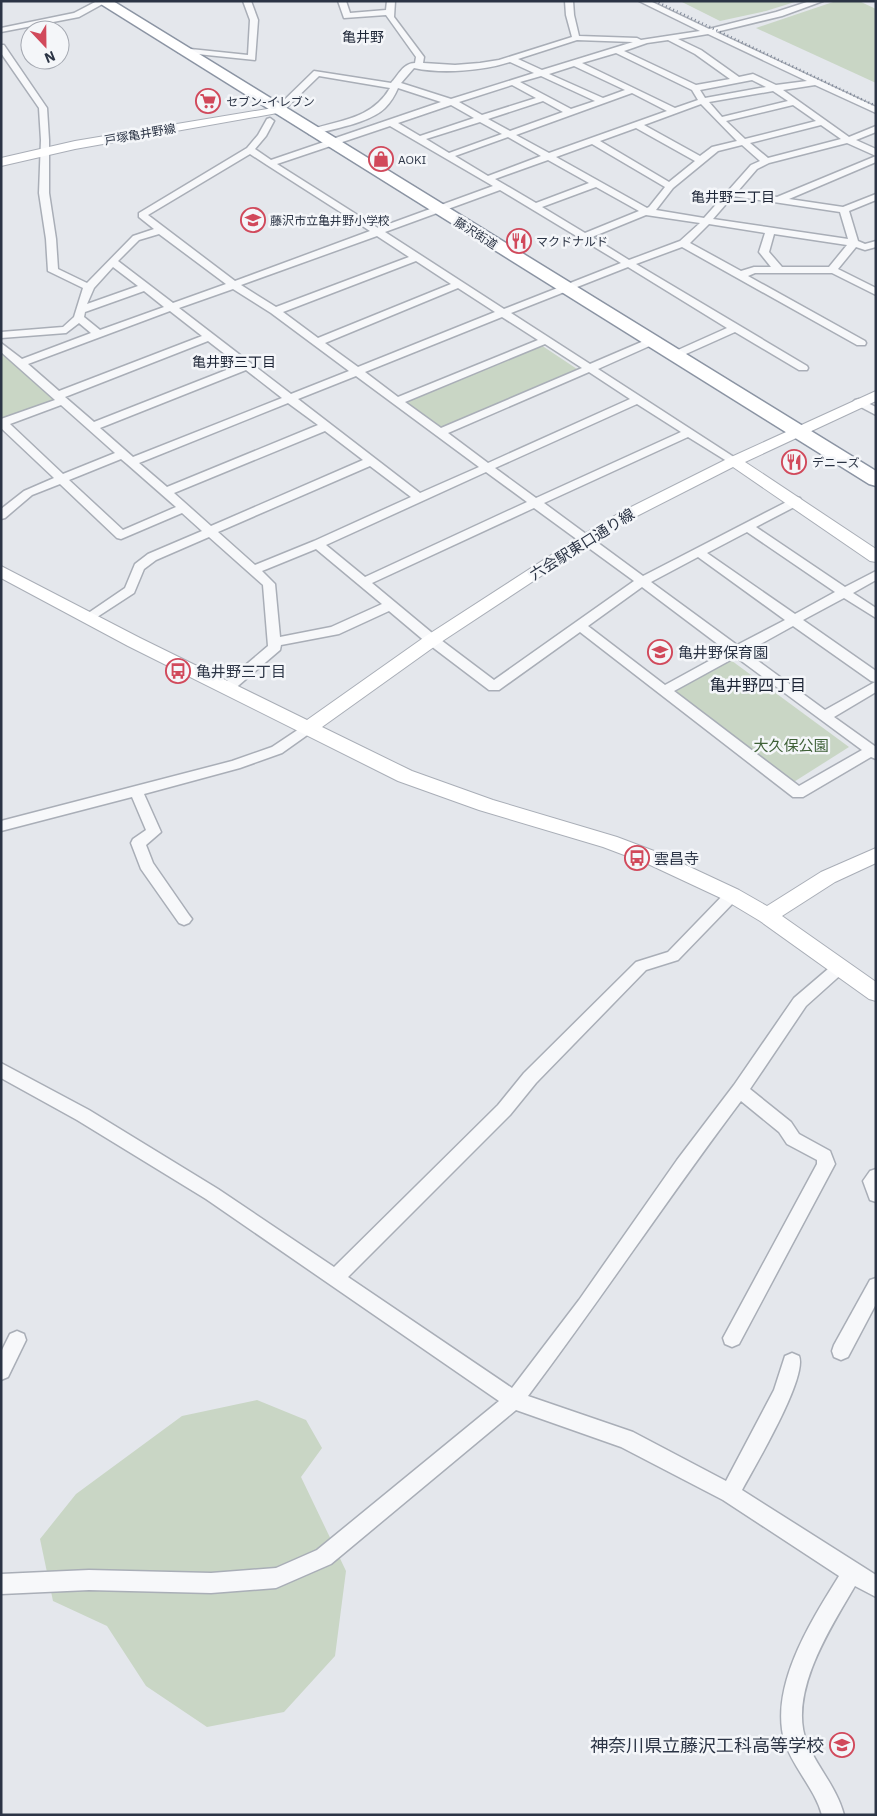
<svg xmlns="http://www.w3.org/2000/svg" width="877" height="1816" font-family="'IBM Plex Sans','Noto Sans JP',sans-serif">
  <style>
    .green { fill: #c9d6c5 }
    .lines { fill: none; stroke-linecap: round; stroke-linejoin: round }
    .street-casing { stroke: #a9aeb7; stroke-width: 3 }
    .secondary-casing { stroke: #a9aeb7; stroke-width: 2 }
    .highway-casing { stroke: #8b94a3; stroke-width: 3 }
    .street { fill: #f7f8fa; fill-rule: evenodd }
    .secondary { fill: #fff; fill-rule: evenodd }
    .highway { fill: #fff; fill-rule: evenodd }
    .rail { stroke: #7d8696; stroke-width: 2.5; stroke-dasharray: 1 3; stroke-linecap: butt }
    .labels { text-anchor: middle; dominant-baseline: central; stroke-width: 5; stroke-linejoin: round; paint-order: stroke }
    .far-poi-label { font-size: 12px; fill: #2b3445; stroke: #f4f6f9; text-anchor: start }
    .far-street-label { font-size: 12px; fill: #2b3445; stroke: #f4f6f9 }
    .far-neighbourhood-label { font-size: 14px; fill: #1d2536; stroke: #f4f6f9 }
    .street-label { font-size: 15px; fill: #2b3445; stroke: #f4f6f9 }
    .poi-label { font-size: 15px; fill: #2b3445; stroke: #f4f6f9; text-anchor: start }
    .park-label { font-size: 15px; fill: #3f6138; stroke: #f4f6f9 }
    .neighbourhood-label { font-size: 16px; fill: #1d2536; stroke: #f4f6f9 }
    .near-poi-label { font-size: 18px; fill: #2b3445; stroke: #f4f6f9; text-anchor: end }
  </style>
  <rect width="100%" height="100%" fill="#e4e7ec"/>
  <g class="green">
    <path d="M680 1H798L766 11 720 21Z"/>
    <path d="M836 1H859L876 9V83L756 28Z"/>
    <path d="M541 345 577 369 437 429 402 404Z"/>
    <path d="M1 351 57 401 5 420 1 416Z"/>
    <path d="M728 658 849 747 789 785 667 691Z"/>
    <path d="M257 1400 306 1420 322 1448 301 1477 346 1571 335 1656 284 1712 207 1727 146 1686 107 1626 53 1601 40 1539 76 1494 182 1416Z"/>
  </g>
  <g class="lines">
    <defs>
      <g id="street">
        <path d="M97 1H108L79 17 1 32V28L74 13Z"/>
        <path d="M243 1H251L258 20 255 60 178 52 177 50 181 48 248 55 250 20Z"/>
        <path d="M338 1H346L350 13 386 10 387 1H395L394 17 424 57 423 63 455 65 480 63 499 60 572 37 566 15 565 1H573L574 15 579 36 637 38 641 40 700 31 639 1H650L709 29 776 12 810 1H823L782 16 716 32 876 107V113L815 85 783 90 849 137 876 126V132L856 140 876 149V156L847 143 769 163 757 169 738 191 777 197 876 156V162L789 199 843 207 876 194V200L849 211 858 241 865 244 876 241V247L865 250 856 247 838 269 876 288V295L832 273H755L748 276 865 341 866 343 865 345H857L682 247 636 264 807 366 808 368 807 370H799L735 332 677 358H669L668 356 669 354 727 328 628 267 511 313 590 364 646 340H654L655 342 654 344 598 369 740 461 734 464 730 463 688 437 544 503 643 576 796 497 800 498 802 501 800 504 756 527 845 587 876 571V580L853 593 876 608V618L844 598 803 620 876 671V692L834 717 876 747V759L871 757 803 797H793L580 632 499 690H489L427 643 389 611 339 634 281 645 280 650 232 691H222L220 688 222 685 268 646 263 585 209 537 156 560 144 569 134 593 91 621 87 622 81 618 125 588 135 564 148 554 202 531 182 513 121 539 117 538 60 484 32 495 5 518 1 519V509L24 491 54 478 1 428V419L55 400 1 352V343L22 359 91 333 79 323 66 333 1 338V332L63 327 74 317 83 288 48 271 46 239 39 193 41 140 39 108 1 53V45H4L47 108 49 140V193L56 239 58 269 87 283 133 236 154 229 139 217V213L247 148 258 135 267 119 270 118 274 121 266 136 255 149 271 160 441 102 398 88C395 95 391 102 385 108 370 123 332 129 312 135L309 134V130C340 120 372 119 390 88L319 76 282 112H276V108L314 71 391 83C398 76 403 63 415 63L416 57 386 15 344 18ZM708 34 807 81 776 85 753 74 739 77 701 50 678 39ZM577 40 633 42 542 70 518 59ZM668 40 695 54 730 79 696 85 624 51 647 43ZM616 53 692 90 698 100 675 108 582 63ZM510 62 534 73 451 99 401 83 414 68C442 74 482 71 510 62ZM574 66 625 90 603 98 549 74ZM541 76 595 101 571 109 520 82ZM752 80 766 87 705 98 700 90ZM512 85 536 98 482 115 459 102ZM773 91 788 101 722 117 709 102ZM632 93 667 111 549 153 516 135ZM543 101 563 112 510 131 488 119ZM701 104 737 141 712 147 700 156 644 125ZM451 105 474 118 420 136 398 123ZM793 105 816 121 745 139 726 121ZM480 122 502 134 449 153 426 139ZM821 125 841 139 768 158 750 143ZM390 126 493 186 378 228 277 164ZM636 128 695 161 669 182 600 141ZM508 137 541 156 488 176 455 156ZM592 144 665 187 649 207 647 208 556 157ZM742 145 760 161 751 165 704 218 656 210 673 188 718 151ZM250 154 267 165 370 231 235 281 148 215ZM548 160 589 183 536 203 495 179ZM596 187 639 211 585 233 542 207ZM500 190 621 263 504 309 385 232ZM733 196 840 212 848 239 713 219ZM646 215 700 223 680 241 629 260 592 237ZM709 224 765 233 759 252 771 267H754L741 271 690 243ZM159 234 226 284 173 303 118 261 139 240ZM774 234 847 245 829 267H782L769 252ZM377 236 409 257 276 307 241 285ZM416 261 451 284 318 338 283 312ZM113 267 138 286 87 304 94 288ZM458 288 495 312 358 367 325 343ZM233 289 271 313 349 371 291 394 179 308ZM144 291 164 307 100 330 84 317 85 312ZM170 311 202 336 59 391 28 364ZM502 317 538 340 398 397 365 372ZM208 341 239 365 94 422 65 397ZM545 344 582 368 441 428 405 402ZM246 370 282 398 133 457 100 428ZM589 372 630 399 488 463 448 433ZM356 376 479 467 420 493 298 399ZM288 403 318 425 167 487 139 463ZM637 404 681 432 536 498 495 468ZM61 405 115 453 63 474 10 424ZM325 431 363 460 211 526 174 493ZM121 459 127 464 176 507 123 530 69 480ZM370 466 411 497 314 541 255 565 218 532ZM486 472 527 502 365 577 326 545ZM534 508 634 581 494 680 437 637 372 583ZM747 532 835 592 795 614 707 553ZM316 549 382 604 331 627 280 637 275 584 262 571ZM698 557 785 620 737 645 651 582ZM642 587 727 651 665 685 588 626ZM793 626 871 681 875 682 825 710 746 652ZM736 657 862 750 799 786 674 691Z"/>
        <path d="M859 399 876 407V415L855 404 853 402 855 400Z"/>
        <path d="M308 723 313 725 315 728 313 731 282 753 240 768 144 794 161 832 146 845 153 863 189 915 192 919 189 923 184 925 179 923 141 869 131 843 133 839 146 830 132 797 1 831V821L232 761 272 747Z"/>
        <path d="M732 889 737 891 739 895 737 899 678 960 646 970 536 1083 510 1115 348 1277 512 1388 579 1300 677 1160 734 1085 794 998 835 963 840 961 845 963 848 967 845 971 806 1006 750 1089 791 1122 799 1134 830 1151 835 1164 739 1344 732 1347 725 1344 723 1338 817 1164V1160L787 1144 779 1132 741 1101C668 1198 601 1299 528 1396L633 1432 726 1481 774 1390 785 1356 792 1353 799 1356C808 1377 755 1466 742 1490L876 1575V1597L855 1586C831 1627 787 1694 807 1743 818 1768 837 1788 844 1815H822C815 1789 794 1769 785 1743 768 1688 811 1621 839 1576L723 1500 621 1447 516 1410 331 1564 276 1588 211 1593 89 1590 1 1594V1574L89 1570 211 1573 276 1568 317 1550 499 1401 206 1199 77 1120 1 1078V1063L89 1110 218 1189 334 1267 498 1105 524 1073 636 962 668 952 727 891Z"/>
        <path d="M876 1169V1202L870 1200 863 1181 870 1171Z"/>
        <path d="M876 1278V1304L848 1357 841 1360 834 1357 832 1351 834 1345 870 1280Z"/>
        <path d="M17 1331 24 1334 26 1340 8 1377 1 1380V1352L10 1334Z"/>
      </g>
      <g id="secondary">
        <path d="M279 107 285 110 283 112 75 149 1 166V158L75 141Z"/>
        <path d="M876 391V401L745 462 876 549V562L870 561 733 467 633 518 591 543 438 644 322 727 412 771 493 800 617 837 662 854 739 890 767 906 821 872 876 848V863L835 882 782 916 876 982V1001L869 999 760 921 725 900 648 864 603 847 479 810 398 781 128 646 1 578V566L140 638 307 720 426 636 579 537 621 512 729 458Z"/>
      </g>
      <path id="highway" d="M96 1H113L876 471V486L869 484Z"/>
    </defs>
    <use href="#street" class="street-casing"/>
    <use href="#secondary" class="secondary-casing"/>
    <use href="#highway" class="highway-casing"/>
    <use href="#street" class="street"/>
    <use href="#secondary" class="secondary"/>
    <use href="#highway" class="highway"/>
    <path class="rail" d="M655 1 876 106"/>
  </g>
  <defs>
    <symbol id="supermarket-ring" viewBox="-11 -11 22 22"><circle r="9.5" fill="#f4f6f9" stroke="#d1495b" stroke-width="1.5"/><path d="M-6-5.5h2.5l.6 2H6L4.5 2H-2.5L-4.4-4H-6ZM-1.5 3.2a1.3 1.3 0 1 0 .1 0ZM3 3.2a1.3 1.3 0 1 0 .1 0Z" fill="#d1495b"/></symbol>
    <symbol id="shop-ring" viewBox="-11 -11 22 22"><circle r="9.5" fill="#f4f6f9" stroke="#d1495b" stroke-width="1.5"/><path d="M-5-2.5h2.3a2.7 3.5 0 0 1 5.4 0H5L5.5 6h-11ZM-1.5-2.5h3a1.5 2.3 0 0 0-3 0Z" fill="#d1495b"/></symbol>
    <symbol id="school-ring" viewBox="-11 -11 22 22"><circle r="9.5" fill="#f4f6f9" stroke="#d1495b" stroke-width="1.5"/><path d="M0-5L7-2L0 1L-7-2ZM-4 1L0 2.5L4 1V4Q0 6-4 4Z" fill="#d1495b"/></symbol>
    <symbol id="restaurant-ring" viewBox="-11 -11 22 22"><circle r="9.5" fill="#f4f6f9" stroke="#d1495b" stroke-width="1.5"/><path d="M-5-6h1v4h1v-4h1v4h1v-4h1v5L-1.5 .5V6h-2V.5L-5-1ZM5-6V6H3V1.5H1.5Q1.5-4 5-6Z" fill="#d1495b"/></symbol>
    <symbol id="bus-ring" viewBox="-11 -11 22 22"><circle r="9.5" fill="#f4f6f9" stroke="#d1495b" stroke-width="1.5"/><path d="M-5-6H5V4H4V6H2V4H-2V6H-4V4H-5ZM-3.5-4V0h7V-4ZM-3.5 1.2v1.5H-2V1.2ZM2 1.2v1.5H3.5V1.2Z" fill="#d1495b"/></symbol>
  </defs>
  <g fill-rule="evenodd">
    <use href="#supermarket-ring" x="194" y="87" width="28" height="28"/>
    <use href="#shop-ring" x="367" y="145" width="28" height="28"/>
    <use href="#school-ring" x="239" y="206" width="28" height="28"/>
    <use href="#restaurant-ring" x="505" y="227" width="28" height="28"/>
    <use href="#restaurant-ring" x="780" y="448" width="28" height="28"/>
    <use href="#school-ring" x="646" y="638" width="28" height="28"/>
    <use href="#bus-ring" x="164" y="657" width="28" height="28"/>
    <use href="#bus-ring" x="623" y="844" width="28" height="28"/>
    <use href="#school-ring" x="828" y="1731" width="28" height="28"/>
  </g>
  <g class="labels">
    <g class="far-poi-label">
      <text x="226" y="101">セブン-イレブン</text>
      <text x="398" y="159">AOKI</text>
      <text x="270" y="220">藤沢市立亀井野小学校</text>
      <text x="536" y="241">マクドナルド</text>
      <text x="812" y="462">デニーズ</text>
    </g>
    <g class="far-street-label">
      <text transform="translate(140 134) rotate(-10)">戸塚亀井野線</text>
      <text transform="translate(476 233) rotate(32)">藤沢街道</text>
    </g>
    <g class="far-neighbourhood-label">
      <text x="363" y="37">亀井野</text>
      <text x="733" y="197">亀井野二丁目</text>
      <text x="234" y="362">亀井野三丁目</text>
    </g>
    <g class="street-label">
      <text transform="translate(582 544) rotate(-32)">六会駅東口通り線</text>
    </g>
    <g class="poi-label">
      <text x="678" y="652">亀井野保育園</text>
      <text x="196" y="671">亀井野三丁目</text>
      <text x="654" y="858">雲昌寺</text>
    </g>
    <g class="park-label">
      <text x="791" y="745">大久保公園</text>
    </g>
    <g class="neighbourhood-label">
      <text x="758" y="685">亀井野四丁目</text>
    </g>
    <g class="near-poi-label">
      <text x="824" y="1745">神奈川県立藤沢工科高等学校</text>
    </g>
  </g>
  <rect width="877" height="1816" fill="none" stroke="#2b3445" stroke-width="5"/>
  <g transform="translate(45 45) rotate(158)"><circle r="24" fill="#f4f6f9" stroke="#a4a8b1"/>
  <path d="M0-4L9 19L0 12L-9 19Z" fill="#d1495b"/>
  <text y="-8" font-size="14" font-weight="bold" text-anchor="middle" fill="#2b3445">N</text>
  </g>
</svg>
